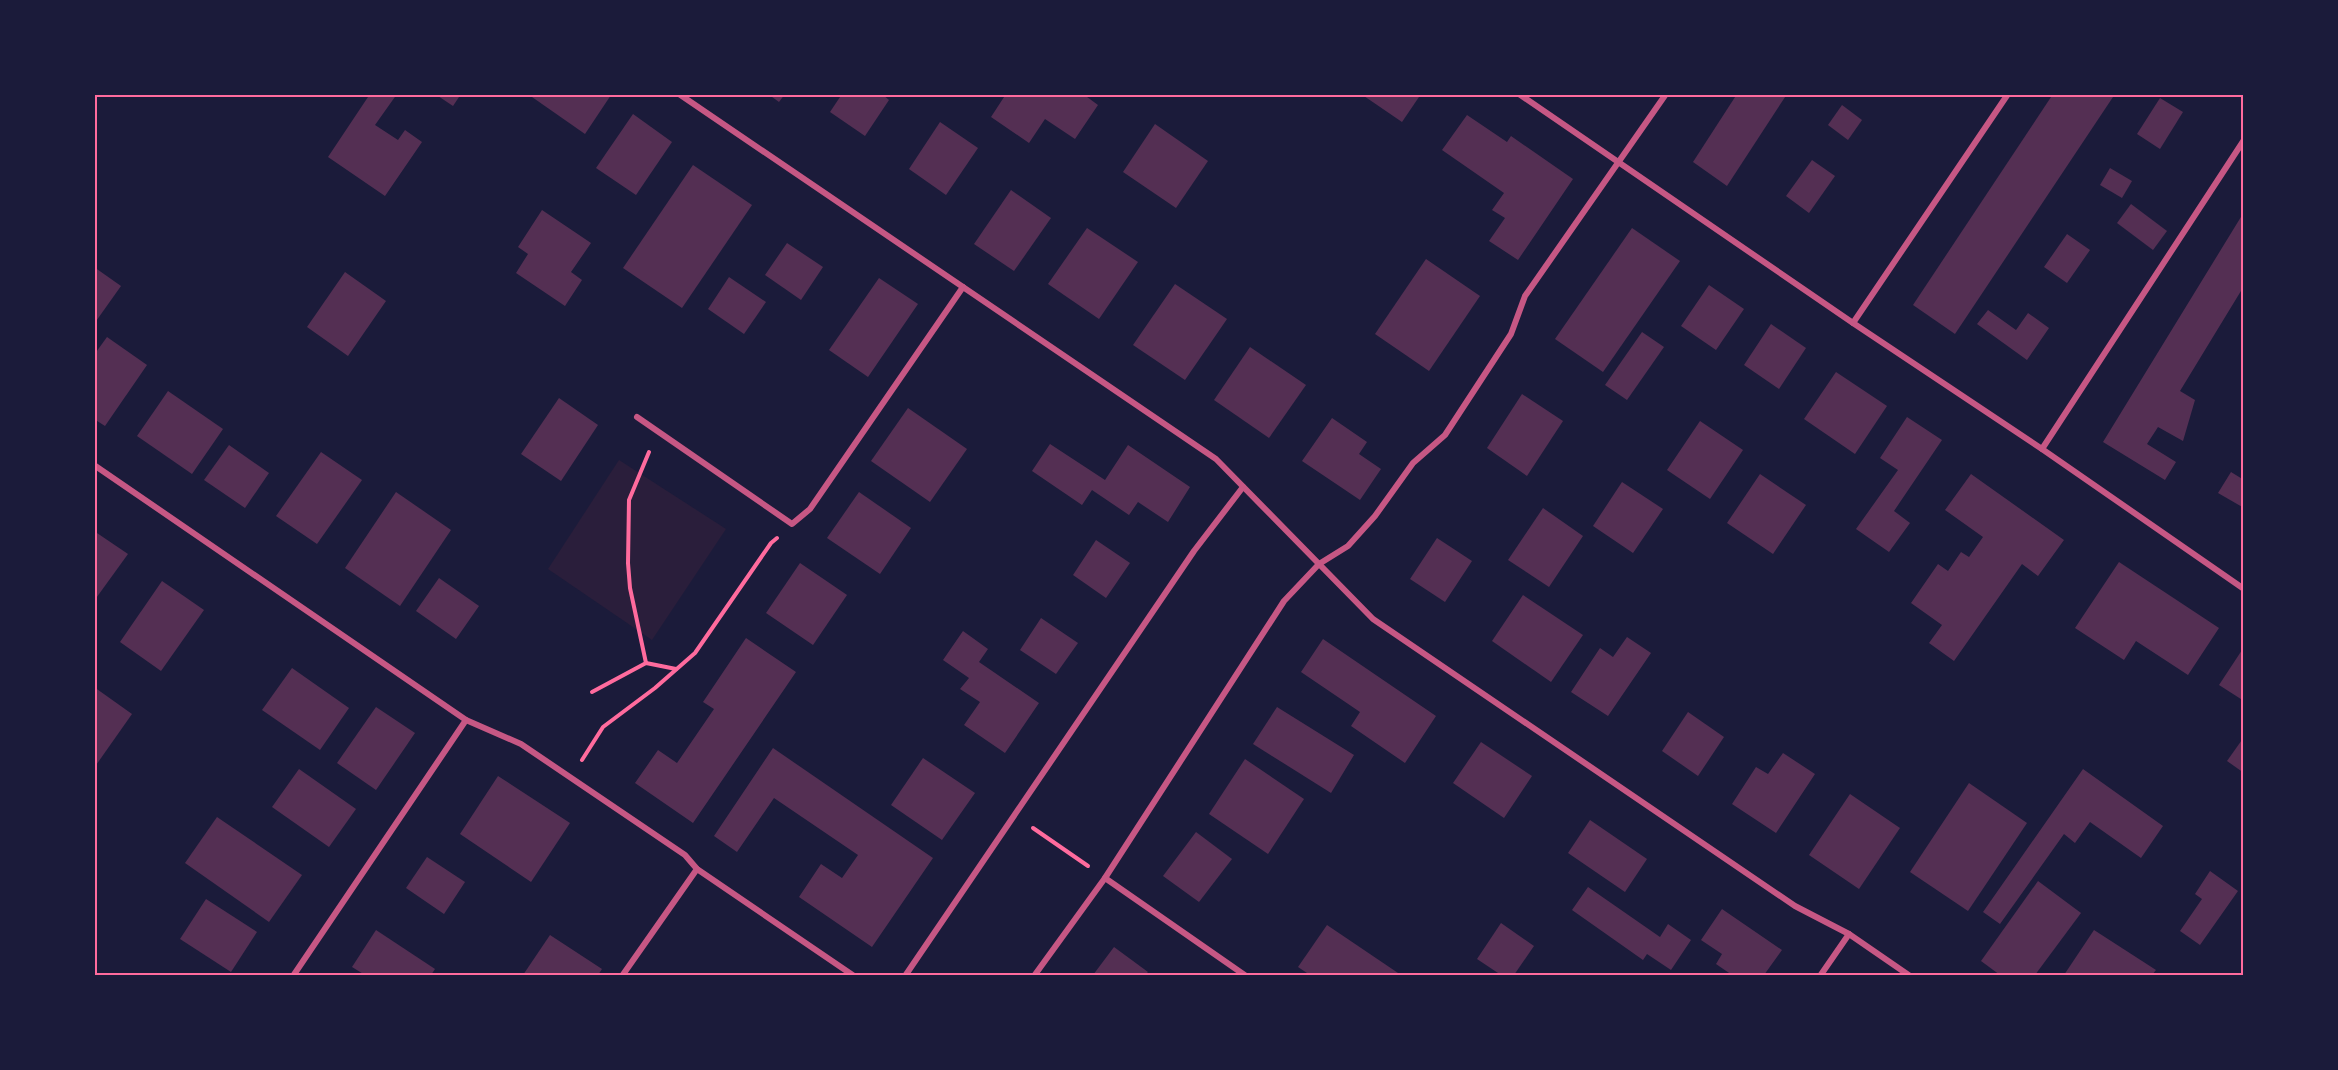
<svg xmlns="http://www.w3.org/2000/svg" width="2338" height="1070" font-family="'Alegreya Sans',sans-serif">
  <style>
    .green { fill: #2a1e3b }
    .building { fill: #542f53 }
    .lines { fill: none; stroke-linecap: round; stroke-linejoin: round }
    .path { stroke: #ff6b9d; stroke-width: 4 }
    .minor { stroke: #c65784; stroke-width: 6 }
    .neatline { fill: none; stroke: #ff6b9d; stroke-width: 2 }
  </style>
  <rect width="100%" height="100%" fill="#1b1b3a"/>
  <path class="green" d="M619 460 726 529 652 640 548 569Z"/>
  <g class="building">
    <path d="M370 94H397L375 125 398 140 405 130 422 142 385 196 328 157Z"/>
    <path d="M435 94H461L453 106Z"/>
    <path d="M534 94H610L611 95 585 134 532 97Z"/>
    <path d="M768 94H785L779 102Z"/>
    <path d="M842 94H882L889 100 865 136 830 112Z"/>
    <path d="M1006 94H1083L1098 105 1075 139 1045 119 1029 143 991 117Z"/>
    <path d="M1361 94H1421L1402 122Z"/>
    <path d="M1737 94H1787L1727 186 1693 162Z"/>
    <path d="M2053 94H2115L1955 334 1913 305Z"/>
    <path d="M2160 98 2183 112 2160 149 2137 134Z"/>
    <path d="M1842 105 1862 120 1848 140 1828 125Z"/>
    <path d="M633 114 672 142 636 195 596 168Z"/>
    <path d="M1467 115 1507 142 1511 136 1573 179 1518 260 1489 241 1505 218 1492 210 1504 193 1442 150Z"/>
    <path d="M940 122 978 148 946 195 909 169Z"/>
    <path d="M1155 124 1208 161 1176 208 1123 172Z"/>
    <path d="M1812 160 1835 176 1809 213 1786 196Z"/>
    <path d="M693 165 752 205 682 308 623 268Z"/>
    <path d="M2110 168 2132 181 2122 198 2100 185Z"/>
    <path d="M1011 190 1051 218 1014 271 974 244Z"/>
    <path d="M2131 204 2167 231 2153 250 2117 223Z"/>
    <path d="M542 210 591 243 571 272 582 280 565 306 516 273 528 254 518 247Z"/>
    <path d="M2244 212V286L2180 391 2195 400 2183 441 2158 427 2147 444 2176 462 2165 480 2103 442Z"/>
    <path d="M1087 228 1138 262 1099 319 1048 284Z"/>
    <path d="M1632 228 1680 261 1603 372 1555 339Z"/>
    <path d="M2067 234 2090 250 2067 283 2044 267Z"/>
    <path d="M787 243 823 267 801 300 765 275Z"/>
    <path d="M1426 259 1480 296 1429 371 1375 334Z"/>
    <path d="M94 267 121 286 94 324Z"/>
    <path d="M345 272 386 301 348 356 307 327Z"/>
    <path d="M729 277 766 302 744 334 708 309Z"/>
    <path d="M879 278 918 304 868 377 829 350Z"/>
    <path d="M1175 284 1227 319 1185 380 1133 345Z"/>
    <path d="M1709 285 1744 309 1716 350 1681 326Z"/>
    <path d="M1988 310 2016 330 2028 313 2049 328 2027 360 1977 324Z"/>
    <path d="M1771 324 1806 348 1779 389 1744 365Z"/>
    <path d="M1642 332 1664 347 1627 400 1605 385Z"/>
    <path d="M107 337 147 365 105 426 94 419V355Z"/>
    <path d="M1250 347 1306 385 1269 438 1214 400Z"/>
    <path d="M1836 372 1887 406 1855 454 1804 419Z"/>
    <path d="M168 391 223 429 192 474 137 436Z"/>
    <path d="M1522 394 1563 421 1527 476 1487 448Z"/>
    <path d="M559 398 598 425 561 481 521 454Z"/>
    <path d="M908 408 967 449 930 502 871 461Z"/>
    <path d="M1907 417 1942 440 1894 511 1910 523 1889 552 1856 529 1898 470 1880 458Z"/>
    <path d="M1332 418 1367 442 1359 454 1381 469 1360 500 1302 461Z"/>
    <path d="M1700 421 1743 450 1710 499 1667 470Z"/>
    <path d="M1050 444 1105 480 1128 445 1190 487 1168 522 1138 502 1129 515 1092 490 1082 505 1032 471Z"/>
    <path d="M229 445 269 473 245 508 204 480Z"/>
    <path d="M321 452 362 480 317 544 276 516Z"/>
    <path d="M2231 472 2244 480V508L2218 493Z"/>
    <path d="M1760 474 1806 505 1773 554 1727 523Z"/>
    <path d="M1971 474 2064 540 2038 576 2022 564 1954 661 1929 643 1942 625 1911 603 1938 564 1948 571 1961 552 1969 557 1983 537 1945 510Z"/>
    <path d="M1622 482 1663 509 1633 553 1593 526Z"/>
    <path d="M396 492 451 530 400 606 345 568Z"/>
    <path d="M859 492 911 528 880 574 827 538Z"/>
    <path d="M1543 508 1583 536 1549 587 1508 560Z"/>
    <path d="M94 531 128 554 94 601Z"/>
    <path d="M1437 538 1472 561 1445 602 1410 579Z"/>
    <path d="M1096 540 1130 563 1106 598 1073 575Z"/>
    <path d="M2119 562 2219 628 2188 675 2136 641 2124 660 2075 628Z"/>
    <path d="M800 563 847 595 813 645 766 613Z"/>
    <path d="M439 578 479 606 456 639 416 611Z"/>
    <path d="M162 581 204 610 161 671 120 642Z"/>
    <path d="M1523 595 1583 635 1551 682 1492 641Z"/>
    <path d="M1041 618 1078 643 1056 674 1020 650Z"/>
    <path d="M963 631 988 649 979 662 1039 703 1005 753 964 725 980 702 960 689 969 678 943 660Z"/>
    <path d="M1627 637 1651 653 1608 716 1571 692 1600 648 1613 657Z"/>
    <path d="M746 638 796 672 693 823 635 783 658 750 677 763 714 709 703 702Z"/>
    <path d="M1323 639 1436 716 1405 763 1351 726 1360 712 1301 672Z"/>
    <path d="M2244 647V701L2219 685Z"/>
    <path d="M292 668 349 708 320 750 262 710Z"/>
    <path d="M94 687 132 714 94 768Z"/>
    <path d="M376 707 415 733 376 790 337 763Z"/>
    <path d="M1277 707 1354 755 1331 793 1253 744Z"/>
    <path d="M1688 712 1724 737 1698 776 1662 751Z"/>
    <path d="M2244 737V773L2227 761Z"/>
    <path d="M1481 742 1532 776 1504 818 1453 783Z"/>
    <path d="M773 748 933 858 872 947 799 897 821 864 842 878 858 855 774 798 737 852 714 836Z"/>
    <path d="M1783 753 1815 774 1776 833 1732 804 1756 767 1768 774Z"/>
    <path d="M923 758 975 793 942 840 891 805Z"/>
    <path d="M1245 759 1304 799 1268 854 1209 814Z"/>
    <path d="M299 769 356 809 329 847 272 807Z"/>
    <path d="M2083 769 2163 826 2141 858 2090 822 2075 843 2064 834 2000 924 1983 912Z"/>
    <path d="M498 776 570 823 531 882 460 834Z"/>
    <path d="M1969 783 2027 823 1968 911 1910 872Z"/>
    <path d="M1850 794 1900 828 1859 889 1809 855Z"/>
    <path d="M217 817 302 875 269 922 185 863Z"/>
    <path d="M1590 820 1647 859 1625 892 1568 853Z"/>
    <path d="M1196 832 1232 859 1199 902 1163 876Z"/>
    <path d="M427 857 465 882 444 914 406 888Z"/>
    <path d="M2210 871 2238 891 2200 945 2180 931 2202 899 2195 894Z"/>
    <path d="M2038 881 2081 913 2035 975H2000L1981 961Z"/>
    <path d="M1588 887 1660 937 1668 924 1691 940 1671 970 1647 954 1643 960 1572 910Z"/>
    <path d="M206 899 257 932 231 972 180 939Z"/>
    <path d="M1722 909 1782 950 1764 975H1732L1716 964 1722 954 1701 940Z"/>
    <path d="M1501 923 1534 946 1514 975H1501L1477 959Z"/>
    <path d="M1327 925 1401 975H1310L1298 967Z"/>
    <path d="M376 930 435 969 431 975H365L352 967Z"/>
    <path d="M2094 930 2156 970 2152 975H2064Z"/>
    <path d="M550 935 602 969 598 975H523Z"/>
    <path d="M1114 947 1148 972 1145 975H1093Z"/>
  </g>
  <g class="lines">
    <g class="path">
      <path d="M646 663 630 588 628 563 629 500 649 452"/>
      <path d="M592 692 646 663 676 669"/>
      <path d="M582 760 603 727 655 688 695 653 771 543 777 538"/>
      <path d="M1033 828 1088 866"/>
    </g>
    <g class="minor">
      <path d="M679 94 1216 459 1373 619 1795 906 1849 934 1910 976"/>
      <path d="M1519 94 1853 323 2042 449 2244 589"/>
      <path d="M1853 323 2008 94"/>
      <path d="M637 417 792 524 810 509 963 287"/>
      <path d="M2042 449 2244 140"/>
      <path d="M94 465 466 720 521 744 685 855 697 869 854 976"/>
      <path d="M1105 878 1246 976"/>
      <path d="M293 976 466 720"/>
      <path d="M622 976 697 869"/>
      <path d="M905 976 1194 551 1243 487"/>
      <path d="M1034 976 1105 878 1284 601 1319 564 1348 546 1375 516 1413 463 1445 435 1511 334 1525 296 1666 94"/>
      <path d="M1820 976 1849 934"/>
    </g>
  </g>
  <rect width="2338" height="1070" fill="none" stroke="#1b1b3a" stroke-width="192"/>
  <rect x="96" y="96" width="2146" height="878" class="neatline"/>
</svg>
